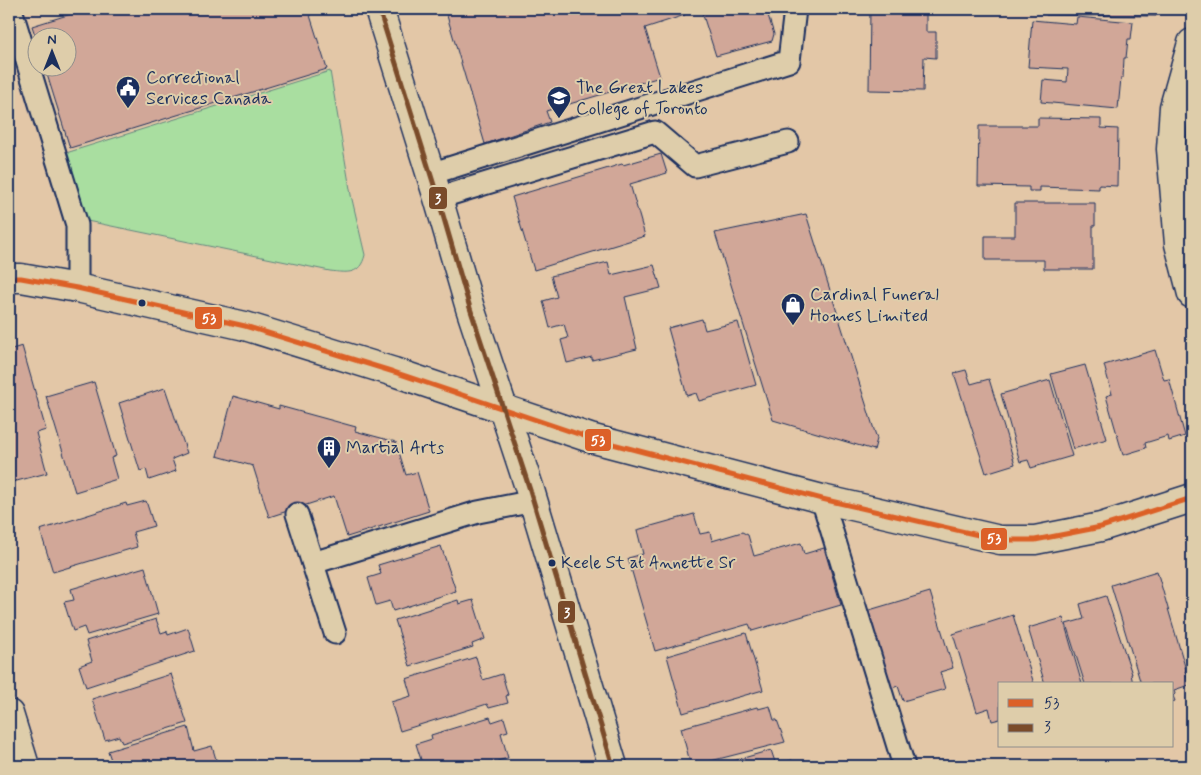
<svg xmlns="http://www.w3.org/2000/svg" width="1201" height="775" font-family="Mynerve,sans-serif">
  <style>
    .green { fill: #a9dea0; stroke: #62867f }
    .building { fill: #d1a798; stroke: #1b2f5e }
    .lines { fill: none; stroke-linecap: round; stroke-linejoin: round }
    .service-casing { stroke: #1b2f5e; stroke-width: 25 }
    .minor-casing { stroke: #1b2f5e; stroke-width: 31 }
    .tertiary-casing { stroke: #1b2f5e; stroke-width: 31 }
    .secondary-casing { stroke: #1b2f5e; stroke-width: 31 }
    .service { stroke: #decdaa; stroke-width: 21 }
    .minor { stroke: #decdaa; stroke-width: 28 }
    .tertiary { stroke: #decdaa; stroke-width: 28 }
    .secondary { stroke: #decdaa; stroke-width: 28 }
    .bus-1-casing { stroke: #decdaa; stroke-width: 9 }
    .bus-2-casing { stroke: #decdaa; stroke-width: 9 }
    .bus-1 { stroke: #dc6028; stroke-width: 5 }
    .bus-2 { stroke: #7a4b2a; stroke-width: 5 }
    .bus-dot { fill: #1b2f5e; stroke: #decdaa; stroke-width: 2 }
    .labels { text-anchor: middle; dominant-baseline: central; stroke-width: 4; stroke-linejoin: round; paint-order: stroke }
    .bus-label { font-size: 17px; fill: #1b2f5e; stroke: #decdaa; text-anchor: start }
    .poi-label { font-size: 18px; fill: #1b2f5e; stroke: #decdaa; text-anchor: start }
    .line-badge { stroke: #decdaa; stroke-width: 2 }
    .badge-label { font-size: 14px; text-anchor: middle; font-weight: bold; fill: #fff }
  </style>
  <rect width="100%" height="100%" fill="#e3c7a7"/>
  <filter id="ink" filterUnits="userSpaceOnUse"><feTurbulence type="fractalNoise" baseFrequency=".02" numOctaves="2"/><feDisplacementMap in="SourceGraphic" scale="10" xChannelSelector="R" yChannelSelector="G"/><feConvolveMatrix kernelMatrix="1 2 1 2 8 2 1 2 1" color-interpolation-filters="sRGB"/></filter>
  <g filter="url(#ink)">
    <path class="green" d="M330 71 351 195 365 255C360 275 348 273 330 271L87 221 66 153Z"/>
    <g class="building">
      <path d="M87 9H308L327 69 70 148 45 68H68V38H38V44L32 26Z"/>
      <path d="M445 9H683L685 15 645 28 660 77 546 111 550 122 485 144Z"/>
      <path d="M701 9H766L774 34 772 41 716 56Z"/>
      <path d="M870 9H926V32H936V58L924 57 923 91 869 90Z"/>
      <path d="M1046 9H1156V16L1046 15Z"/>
      <path d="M1077 17 1133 22 1131 39H1128L1126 58H1124L1123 78H1121L1118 109 1041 102 1043 80 1067 82 1068 69 1028 67 1032 20 1076 24Z"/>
      <path d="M1038 118 1101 119V128L1118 129 1117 186 1099 185V189L1040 187V191H1029V187L978 186 979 126H1038Z"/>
      <path d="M661 154 667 173 630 184 645 236 534 270 512 197 622 164 623 165Z"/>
      <path d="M1015 203H1095V226H1093V269H1044V260H985V236H1015Z"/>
      <path d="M806 214 877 439 874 450 773 420 715 233Z"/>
      <path d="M608 262 611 275 654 265 661 288 625 297 637 349 592 360V357L567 363 561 340 568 338 564 324 550 328 543 301 557 297 551 276Z"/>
      <path d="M702 319 705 330 738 322 756 385 699 401 696 393 687 396 668 328Z"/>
      <path d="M22 346 46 430 36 433 47 473 9 483V350Z"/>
      <path d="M1155 350 1164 380 1169 379 1185 436 1169 441 1168 436 1145 443 1146 448 1123 455 1106 396 1112 394 1104 365Z"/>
      <path d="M1085 365 1107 439 1073 449 1051 374Z"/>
      <path d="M966 370 971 384 989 379 1015 464 986 473 954 373Z"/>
      <path d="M1050 380 1072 456 1031 468 1028 460 1020 462 1001 394Z"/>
      <path d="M94 382 116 456 111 458 117 479 75 492 46 396Z"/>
      <path d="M165 388 187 453 172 459 176 471 149 480 146 469 140 471 119 403Z"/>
      <path d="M233 396 279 409V406L356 427 355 431 396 442 406 475 417 472 429 511 347 537 334 496 269 517 253 466 217 456Z"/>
      <path d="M146 501 154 526 133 532 137 547 53 572 40 530 126 503 127 506Z"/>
      <path d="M694 514 700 534 710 532 712 541 742 532 748 535 754 556 801 543 804 554 824 548 841 605 752 631 749 624 655 651 628 558 643 554 637 530Z"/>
      <path d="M441 546 456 591 393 611 390 601 376 605 368 578 381 574 378 565Z"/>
      <path d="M145 567 158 614 87 635 84 627 73 631 64 602 74 600 71 589Z"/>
      <path d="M1157 571 1186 670 1185 671 1189 685 1174 690 1175 694 1173 696 1175 701 1172 702V684H1141L1111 585Z"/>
      <path d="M930 592 953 668 940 672 945 689 903 701 898 686 889 689 866 611Z"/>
      <path d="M1106 596 1132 674H1131L1133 684H1085L1066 624 1084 619 1080 604Z"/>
      <path d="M458 600 459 604 473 600 485 639 472 644 473 647 410 666 395 620Z"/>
      <path d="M1013 615 1034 684H1000V719L992 721 989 708 977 712 953 634Z"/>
      <path d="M1063 618 1082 684H1045L1028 628Z"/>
      <path d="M156 619 161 633 167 631 168 635 188 628 195 651 86 687 79 666 92 661 86 641Z"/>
      <path d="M746 633 763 690 683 713 667 656Z"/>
      <path d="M476 657 483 680 502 674 508 695 506 696 508 703 489 708 487 704 400 731 391 702 411 696 406 679Z"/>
      <path d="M171 674 187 723 122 743 119 736 105 740 92 699Z"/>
      <path d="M770 706 774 720H777L785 742 691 766 681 728 757 707 758 709Z"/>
      <path d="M490 717 492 722 504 718 508 731 501 733 508 758 480 766H423L416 744 432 739 431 735Z"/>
      <path d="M188 727 194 751 212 746 218 766H113L108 751Z"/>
      <path d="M771 750 776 765 792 760 793 766H716Z"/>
    </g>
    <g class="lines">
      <defs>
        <g id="service">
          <path d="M11 9 77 225V288"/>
          <path d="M430 174 789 61 795 9"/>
          <path d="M438 198 655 132 695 166 788 142"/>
          <path d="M822 499 904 766"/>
          <path d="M297 514 335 633"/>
          <path d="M313 563 478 512 534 501"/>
        </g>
        <g id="minor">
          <path d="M1192 43 1174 107 1171 149 1179 244 1192 294"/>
          <path d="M9 714 25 766"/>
        </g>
        <path id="tertiary" d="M9 278H21L77 288 245 326 394 372 590 438 822 499 1000 540H1035L1101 527 1192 498"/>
        <path id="secondary" d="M379 9 438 198 470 308 530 490 613 766"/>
      </defs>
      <use href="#service" class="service-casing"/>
      <use href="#minor" class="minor-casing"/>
      <use href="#tertiary" class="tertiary-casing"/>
      <use href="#secondary" class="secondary-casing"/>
      <use href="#service" class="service"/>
      <use href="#minor" class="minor"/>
      <use href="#tertiary" class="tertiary"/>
      <use href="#secondary" class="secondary"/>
      <defs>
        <path id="bus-1" d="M9 278H21L77 288 245 326 394 372 590 438 822 499 1000 540H1035L1101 527 1192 498"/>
        <path id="bus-2" d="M379 9 438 198 470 308 530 490 613 766"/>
      </defs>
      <use href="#bus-1" class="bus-1-casing"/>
      <use href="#bus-2" class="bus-2-casing"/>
      <use href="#bus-1" class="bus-1"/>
      <use href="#bus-2" class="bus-2"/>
    </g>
  </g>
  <defs>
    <symbol id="civic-pin" viewBox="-11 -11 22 30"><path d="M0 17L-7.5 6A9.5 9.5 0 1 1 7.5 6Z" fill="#1b2f5e" stroke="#decdaa"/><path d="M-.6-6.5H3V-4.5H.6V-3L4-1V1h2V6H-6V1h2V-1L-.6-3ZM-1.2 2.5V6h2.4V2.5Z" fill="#fff"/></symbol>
    <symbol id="school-pin" viewBox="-11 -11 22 30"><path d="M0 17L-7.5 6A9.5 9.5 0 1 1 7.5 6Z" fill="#1b2f5e" stroke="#decdaa"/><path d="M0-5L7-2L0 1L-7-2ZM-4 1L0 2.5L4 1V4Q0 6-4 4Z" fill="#fff"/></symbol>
    <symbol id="shop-pin" viewBox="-11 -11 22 30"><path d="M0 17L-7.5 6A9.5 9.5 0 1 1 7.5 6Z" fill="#1b2f5e" stroke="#decdaa"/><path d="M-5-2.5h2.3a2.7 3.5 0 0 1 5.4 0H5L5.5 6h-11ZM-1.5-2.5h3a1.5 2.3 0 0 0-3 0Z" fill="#fff"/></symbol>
    <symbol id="building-pin" viewBox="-11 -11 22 30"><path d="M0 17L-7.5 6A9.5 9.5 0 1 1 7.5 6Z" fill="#1b2f5e" stroke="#decdaa"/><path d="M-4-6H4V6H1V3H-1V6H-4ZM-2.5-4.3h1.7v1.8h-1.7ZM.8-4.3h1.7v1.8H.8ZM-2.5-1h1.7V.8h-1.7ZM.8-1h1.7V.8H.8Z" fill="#fff"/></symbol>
  </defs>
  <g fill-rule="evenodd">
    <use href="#civic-pin" x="114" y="74" width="28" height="38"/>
    <use href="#school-pin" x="545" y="84" width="28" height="38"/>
    <use href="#shop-pin" x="779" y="291" width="28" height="38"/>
    <use href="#building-pin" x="315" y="434" width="28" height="38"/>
  </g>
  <g class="bus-dot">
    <circle cx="142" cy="303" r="4.5"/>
    <circle cx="552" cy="563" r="4.5"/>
  </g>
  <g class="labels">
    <g class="bus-label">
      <text x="561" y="563">Keele St at Annette Sr</text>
    </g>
    <g class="poi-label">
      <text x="146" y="78">Correctional<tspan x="146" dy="21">Services Canada</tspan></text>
      <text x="576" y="88">The Great Lakes<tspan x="576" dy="21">College of Toronto</tspan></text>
      <text x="810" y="295">Cardinal Funeral<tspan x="810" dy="21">Homes Limited</tspan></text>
      <text x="346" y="448">Martial Arts</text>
    </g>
  </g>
  <g class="line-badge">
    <rect x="428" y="186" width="20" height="24" rx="5" fill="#7a4b2a"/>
    <rect x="194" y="306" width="29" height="24" rx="5" fill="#dc6028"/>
    <rect x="584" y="428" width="28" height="24" rx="5" fill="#dc6028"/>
    <rect x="980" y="527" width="28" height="24" rx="5" fill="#dc6028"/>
    <rect x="557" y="600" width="19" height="24" rx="5" fill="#7a4b2a"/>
  </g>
  <g class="badge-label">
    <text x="438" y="203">3</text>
    <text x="209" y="323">53</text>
    <text x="598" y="445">53</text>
    <text x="994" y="543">53</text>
    <text x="567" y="617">3</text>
  </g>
  <rect width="1201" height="775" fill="none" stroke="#decdaa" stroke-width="30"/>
  <rect x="15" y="15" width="1171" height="745" fill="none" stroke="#1b2f5e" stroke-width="2" filter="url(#ink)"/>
  <rect x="998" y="682" width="175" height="65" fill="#decdaa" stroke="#908e8c"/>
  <rect x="1008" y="699" width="25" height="8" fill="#dc6028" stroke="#908e8c"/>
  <text x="1044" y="708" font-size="15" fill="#1b2f5e">53</text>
  <rect x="1008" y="724" width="25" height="8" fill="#7a4b2a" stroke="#908e8c"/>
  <text x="1044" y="732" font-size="15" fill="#1b2f5e">3</text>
  <g transform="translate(52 52)"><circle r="24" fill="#decdaa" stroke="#908e8c"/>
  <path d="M0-4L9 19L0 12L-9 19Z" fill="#1b2f5e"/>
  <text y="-8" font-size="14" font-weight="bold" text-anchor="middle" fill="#1b2f5e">N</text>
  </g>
</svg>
